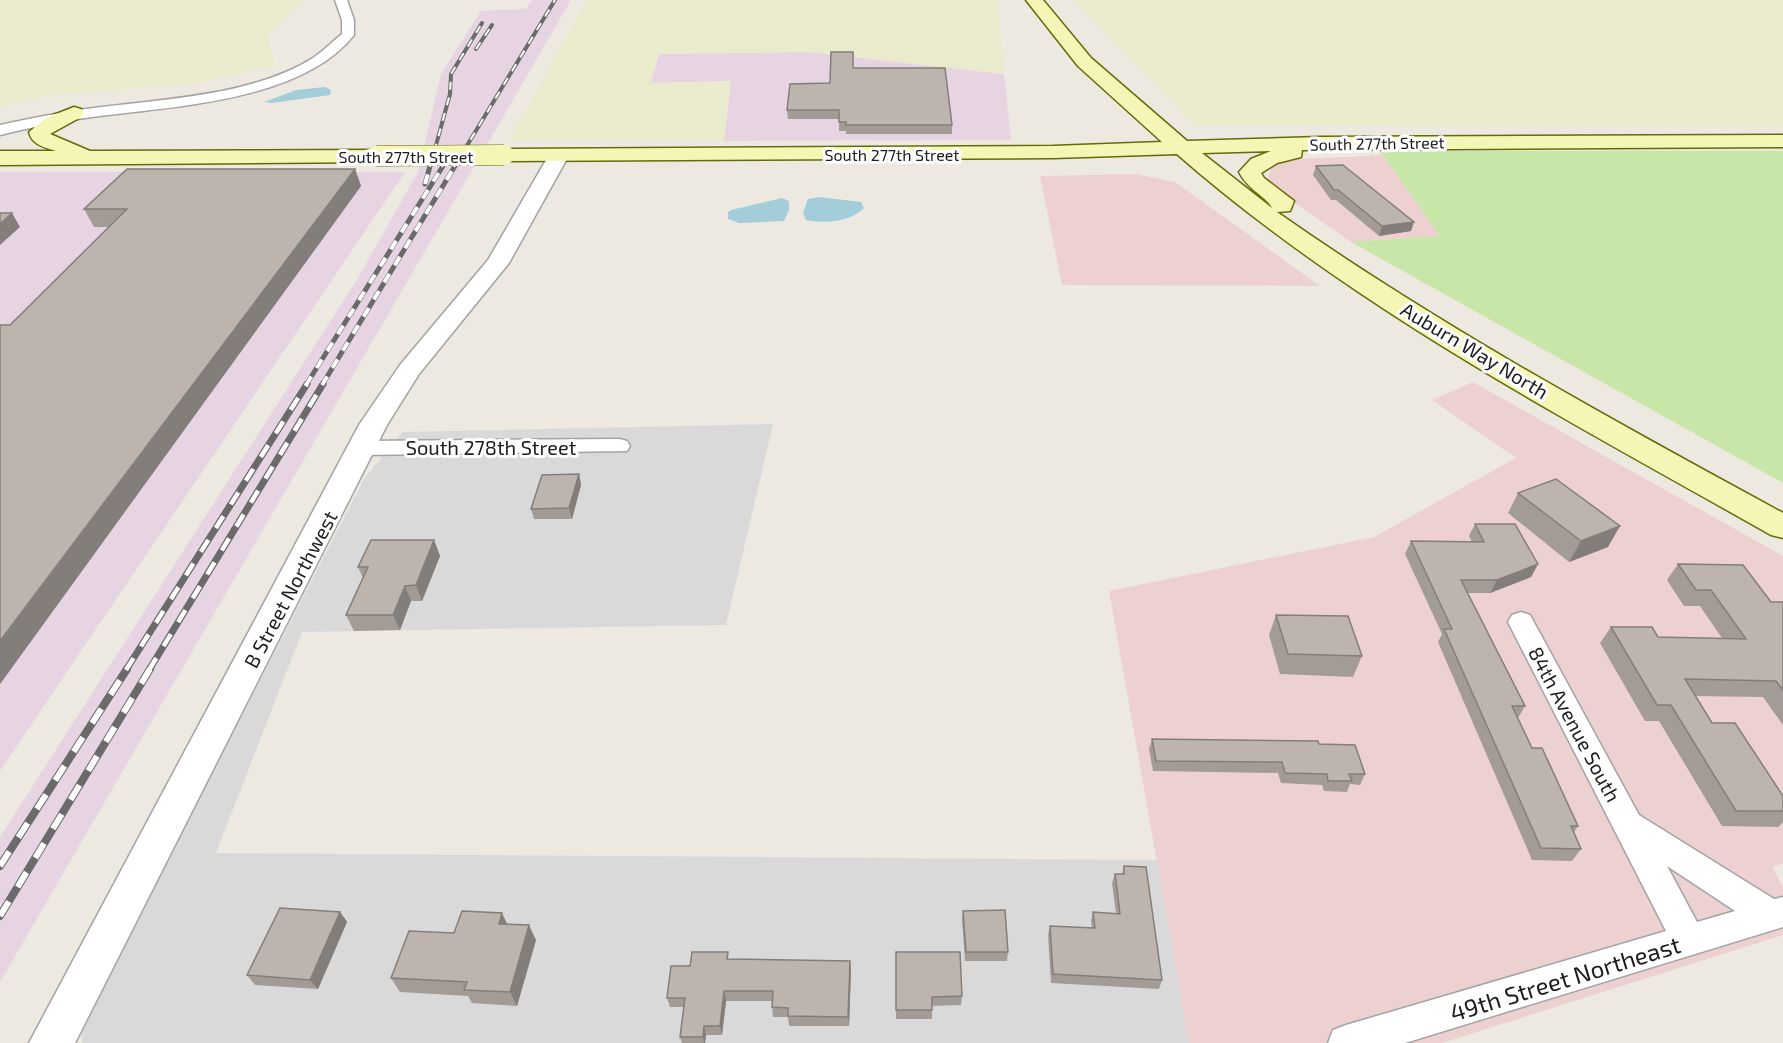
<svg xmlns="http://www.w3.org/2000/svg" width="1783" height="1043" font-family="'Exo 2',sans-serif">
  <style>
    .residential { fill: #dad9d9 }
    .commercial { fill: #edd1d1 }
    .industrial { fill: #e6d4e3 }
    .farmland { fill: #eaebcd }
    .grass { fill: #c8e6a8 }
    .water { fill: #a3ced9 }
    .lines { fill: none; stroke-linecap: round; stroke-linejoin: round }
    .minor-casing { stroke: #a3a3a3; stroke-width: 3 }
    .tertiary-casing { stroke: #a3a3a3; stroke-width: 3 }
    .secondary-casing { stroke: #646c09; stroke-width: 3 }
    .minor { fill: #fff; fill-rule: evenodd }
    .tertiary { fill: #fff; fill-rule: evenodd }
    .secondary { fill: #f5f6b6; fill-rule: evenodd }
    .rail-far3-casing { stroke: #6a6a6a; stroke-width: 4 }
    .rail-far2-casing { stroke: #6a6a6a; stroke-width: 5 }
    .rail-far1-casing { stroke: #6a6a6a; stroke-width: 7 }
    .rail-casing { stroke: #6a6a6a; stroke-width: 8 }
    .rail-far3 { stroke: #fff; stroke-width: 2; stroke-dasharray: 8; stroke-linecap: butt }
    .rail-far2 { stroke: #fff; stroke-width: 4; stroke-dasharray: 10; stroke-linecap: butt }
    .rail-far1 { stroke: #fff; stroke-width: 4.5; stroke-dasharray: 14; stroke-linecap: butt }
    .rail { stroke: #fff; stroke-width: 6; stroke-dasharray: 17; stroke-linecap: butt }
    .secondary-bridge-casing { stroke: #646c09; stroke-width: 21; stroke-linecap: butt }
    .secondary-bridge { stroke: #f5f6b6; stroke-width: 20 }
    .wall { fill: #a39b96 }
    .shaded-wall { fill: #847e7a }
    .building { fill: #bdb4ae; stroke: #847e7a; stroke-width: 1.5 }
    .labels { text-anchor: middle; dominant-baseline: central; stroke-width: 6; stroke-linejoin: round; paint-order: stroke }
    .far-street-label { font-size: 16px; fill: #1c1c1c; stroke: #fff }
    .street-label { font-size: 20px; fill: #1c1c1c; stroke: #fff }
    .near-street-label { font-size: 24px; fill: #1c1c1c; stroke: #fff }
  </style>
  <rect width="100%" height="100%" fill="#ede9e1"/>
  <path class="residential" d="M773 424 726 625 302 632 216 853 1157 860 1189 1043H82L81 1028 364 479 402 432Z"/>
  <g class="commercial">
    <path d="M1383 155 1441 236 1351 242 1276 190 1267 181 1272 165 1282 160Z"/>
    <path d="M1136 174 1175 182 1320 286 1062 285 1040 176Z"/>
    <path d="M1473 382 1783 556V863L1773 867 1783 888V935L1442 1043H1189L1109 591 1374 537 1516 458 1432 400Z"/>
  </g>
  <g class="industrial">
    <path d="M532 0H571L0 982V837L358 278 418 172 441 74 481 11 526 9Z"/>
    <path d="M808 52 1004 74 1011 140 724 141 731 81 650 83 659 54Z"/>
    <path d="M0 172H405L0 771Z"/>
  </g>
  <g class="farmland">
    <path d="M0 0H305L267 35 275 65 198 83 45 96 0 107Z"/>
    <path d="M587 0H998L1004 74 808 52 659 54 651 83 731 81 724 141H509Z"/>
    <path d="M1073 0H1783V127L1195 126Z"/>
  </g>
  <path class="grass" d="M1380 151H1783V483L1351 242 1440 236Z"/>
  <g class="water">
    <path d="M325 87 331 90 330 95 272 103 264 102 296 90Z"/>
    <path d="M819 197 861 202 864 208C850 222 825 224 806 220L803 213 808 199Z"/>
    <path d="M782 198 789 201V210L784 221 739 223 728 219V212L731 210Z"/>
  </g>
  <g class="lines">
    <defs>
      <g id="minor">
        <path d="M335 0H347L354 20V35C299 104 166 106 85 118 56 122 28 128 0 135V125C28 119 57 113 86 109 157 99 251 97 313 58 323 51 332 42 342 34V20Z"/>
        <path d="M619 439 627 441 630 446 627 451 364 455 356 453 353 448 356 443 364 441Z"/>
        <path d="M1521 612 1530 615 1639 815 1774 899 1783 897V927L1405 1043H1328L1333 1030 1346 1025 1666 931 1508 622 1512 615ZM1667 866 1735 911 1697 922Z"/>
      </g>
      <path id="tertiary" d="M559 149 569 155 509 263 419 374 387 425 75 1043H29L359 425 400 365 488 260 549 155Z"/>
      <g id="secondary">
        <path d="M1026 0H1043L1091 58 1187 141 1320 137 1783 135V147L1302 150 1301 157 1277 163 1261 173 1264 178 1294 201 1290 211 1277 212C1438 325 1610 419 1783 513V538L1771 535C1568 420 1354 309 1177 154L1053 158 504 161 496 160 493 155 496 150 504 149 1053 146 1162 142 1078 66ZM1271 151 1251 159 1239 172C1248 190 1268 198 1272 208L1202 153Z"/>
        <path d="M74 107 81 109 84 113 81 117 50 134 90 151 376 150 384 151 387 156 384 161 376 162 0 165V151H56C44 147 32 145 29 132L46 118Z"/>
      </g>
    </defs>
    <use href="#minor" class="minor-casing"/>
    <use href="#tertiary" class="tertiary-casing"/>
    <use href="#secondary" class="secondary-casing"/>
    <use href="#minor" class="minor"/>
    <use href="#tertiary" class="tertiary"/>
    <use href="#secondary" class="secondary"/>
    <defs>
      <g id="rail-far3">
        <path d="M476 49 492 25"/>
        <path d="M430 167 450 94 451 74 482 23"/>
        <path d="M442 167 453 150"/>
        <path d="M454 167 555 0"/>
      </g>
      <g id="rail-far2">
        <path d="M425 184 430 166"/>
        <path d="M306 385 443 166"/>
        <path d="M322 385 455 166"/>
      </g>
      <g id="rail-far1">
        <path d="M126 670 307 384"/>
        <path d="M149 670 323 384"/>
      </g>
      <g id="rail">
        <path d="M0 866 127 669"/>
        <path d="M0 916 150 669"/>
      </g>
    </defs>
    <use href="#rail-far3" class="rail-far3-casing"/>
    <use href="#rail-far2" class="rail-far2-casing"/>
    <use href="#rail-far1" class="rail-far1-casing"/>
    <use href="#rail" class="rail-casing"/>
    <use href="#rail-far3" class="rail-far3"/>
    <use href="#rail-far2" class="rail-far2"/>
    <use href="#rail-far1" class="rail-far1"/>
    <use href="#rail" class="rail"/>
    <defs>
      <path id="secondary-bridge" d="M376 156 504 155"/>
    </defs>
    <use href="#secondary-bridge" class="secondary-bridge-casing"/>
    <use href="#secondary-bridge" class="secondary-bridge"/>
  </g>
  <g class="wall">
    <path d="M853 68 952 125V134H846V131H839V119H788L787 110Z"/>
    <path d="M1316 166 1411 231 1379 236 1336 200H1331L1313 175Z"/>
    <path d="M355 169 361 186 0 684V325H10L109 227H94L84 209Z"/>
    <path d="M579 474 581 485 572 519H534L531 509Z"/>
    <path d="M1518 493 1608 547 1569 562 1508 513Z"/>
    <path d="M1475 524 1538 564 1531 577 1490 593H1467L1525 706 1518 718 1532 748 1578 826 1574 832 1581 849 1572 861 1532 860 1438 642 1442 634 1405 554 1411 541 1472 542 1469 536Z"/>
    <path d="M434 540 440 556 422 601H411L400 630 354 631 346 615 363 578 358 567Z"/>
    <path d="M1678 564 1771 602H1783V725L1763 697 1695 696 1712 723 1783 796V822L1778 827 1722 826 1659 721H1645L1600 643 1611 627 1658 637 1722 638 1700 606H1684L1667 580Z"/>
    <path d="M1276 615 1362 656 1353 677 1280 674 1269 635Z"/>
    <path d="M1152 739 1319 744 1365 774 1360 785 1350 784 1347 792 1324 791 1322 785 1281 783 1278 773 1153 771 1149 749Z"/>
    <path d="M1124 866 1162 980 1159 989 1051 983 1048 935 1050 926 1092 928 1091 921 1093 912 1116 913 1112 883 1115 874H1122Z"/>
    <path d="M963 911 1008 952 1007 961H965L962 920Z"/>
    <path d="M340 912 347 922 318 989 255 985 247 975Z"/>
    <path d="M507 924 536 940 517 1006 472 1003 468 996 400 992 391 978 454 933Z"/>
    <path d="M896 952 962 996 961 1005 932 1006V1019H896Z"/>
    <path d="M729 959 851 970 849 1026H789L788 1017H773L772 1007V1001H726L722 1035H706L705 1043H682L680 1037 684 1007H670L667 998Z"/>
  </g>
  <g class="shaded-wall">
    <path d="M355 169 361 186 0 684V641Z"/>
    <path d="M12 213 20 227 0 245V224Z"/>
    <path d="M1414 222 1411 231 1379 236 1382 226Z"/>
    <path d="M579 474 581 485 572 519 569 508Z"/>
    <path d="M1620 526 1608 547 1569 562 1581 541Z"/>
    <path d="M434 540 440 556 422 601 416 585Z"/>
    <path d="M1538 564 1531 577 1490 593 1497 580Z"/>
    <path d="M405 586 411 601 400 630 393 615Z"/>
    <path d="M340 912 347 922 318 989 310 980Z"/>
    <path d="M502 913 509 928 499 924Z"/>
    <path d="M529 925 536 940 517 1006 510 992Z"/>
    <path d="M850 961 851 970 849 1026 848 1017Z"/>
    <path d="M724 991 726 1001 722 1035 720 1026Z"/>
    <path d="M704 1026 706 1035 705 1043H704L703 1037Z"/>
  </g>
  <g class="building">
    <path d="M831 52H853V68H945L952 125H846V122H839V110H787L790 84 830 83Z"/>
    <path d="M1343 165 1414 222 1382 226 1338 190H1334L1316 166Z"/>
    <path d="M127 169H355L0 641V325H10L127 209H84Z"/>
    <path d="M0 213H12L0 224Z"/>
    <path d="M579 474 569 508 531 509 542 475Z"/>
    <path d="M1556 479 1620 526 1581 541 1518 493Z"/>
    <path d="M1475 524H1515L1538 564 1497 580H1461L1525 706H1512L1532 748H1542L1578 826H1571L1581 849 1541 848 1444 629H1452L1411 541 1484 542Z"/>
    <path d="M371 540H434L416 585 405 586 393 615H346L368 567H358Z"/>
    <path d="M1678 564 1743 565 1771 602H1783V690L1776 681 1685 679 1712 723H1735L1783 796V811H1736L1671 705H1657L1611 627H1652L1658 637 1746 639 1711 590H1696Z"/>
    <path d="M1276 615 1348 616 1362 656 1288 654Z"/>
    <path d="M1152 739 1318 741 1319 744 1355 745 1365 774H1349L1352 781H1328L1327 774 1285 773 1282 762 1156 761Z"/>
    <path d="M1124 866 1146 867 1162 980 1053 974 1050 926 1095 928 1093 912 1120 914 1115 874H1124Z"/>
    <path d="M280 908 340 912 310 980 247 975Z"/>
    <path d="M1005 910 1008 952H966L963 911Z"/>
    <path d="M462 911 502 913 499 924 529 925 510 992 464 990 467 982 391 978 409 931 454 933Z"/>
    <path d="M692 952H728L727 959 850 961 848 1017 788 1016V1008L772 1007 773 991H724L720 1026H704L703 1037H680L685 998H667L671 966H690Z"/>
    <path d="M896 952H960L962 996 932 997V1010H896Z"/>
  </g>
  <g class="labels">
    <g class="far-street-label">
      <text transform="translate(1377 143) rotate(-1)">South 277th Street</text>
      <text x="892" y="154">South 277th Street</text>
      <text x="406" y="156">South 277th Street</text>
    </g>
    <g class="street-label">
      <text transform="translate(1475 350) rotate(31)">Auburn Way North</text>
      <text x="491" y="447">South 278th Street</text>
      <text transform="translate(290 589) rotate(-62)">B Street Northwest</text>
      <text transform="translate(1575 724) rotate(62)">84th Avenue South</text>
    </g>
    <g class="near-street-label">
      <text transform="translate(1565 978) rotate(-17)">49th Street Northeast</text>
    </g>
  </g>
</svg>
